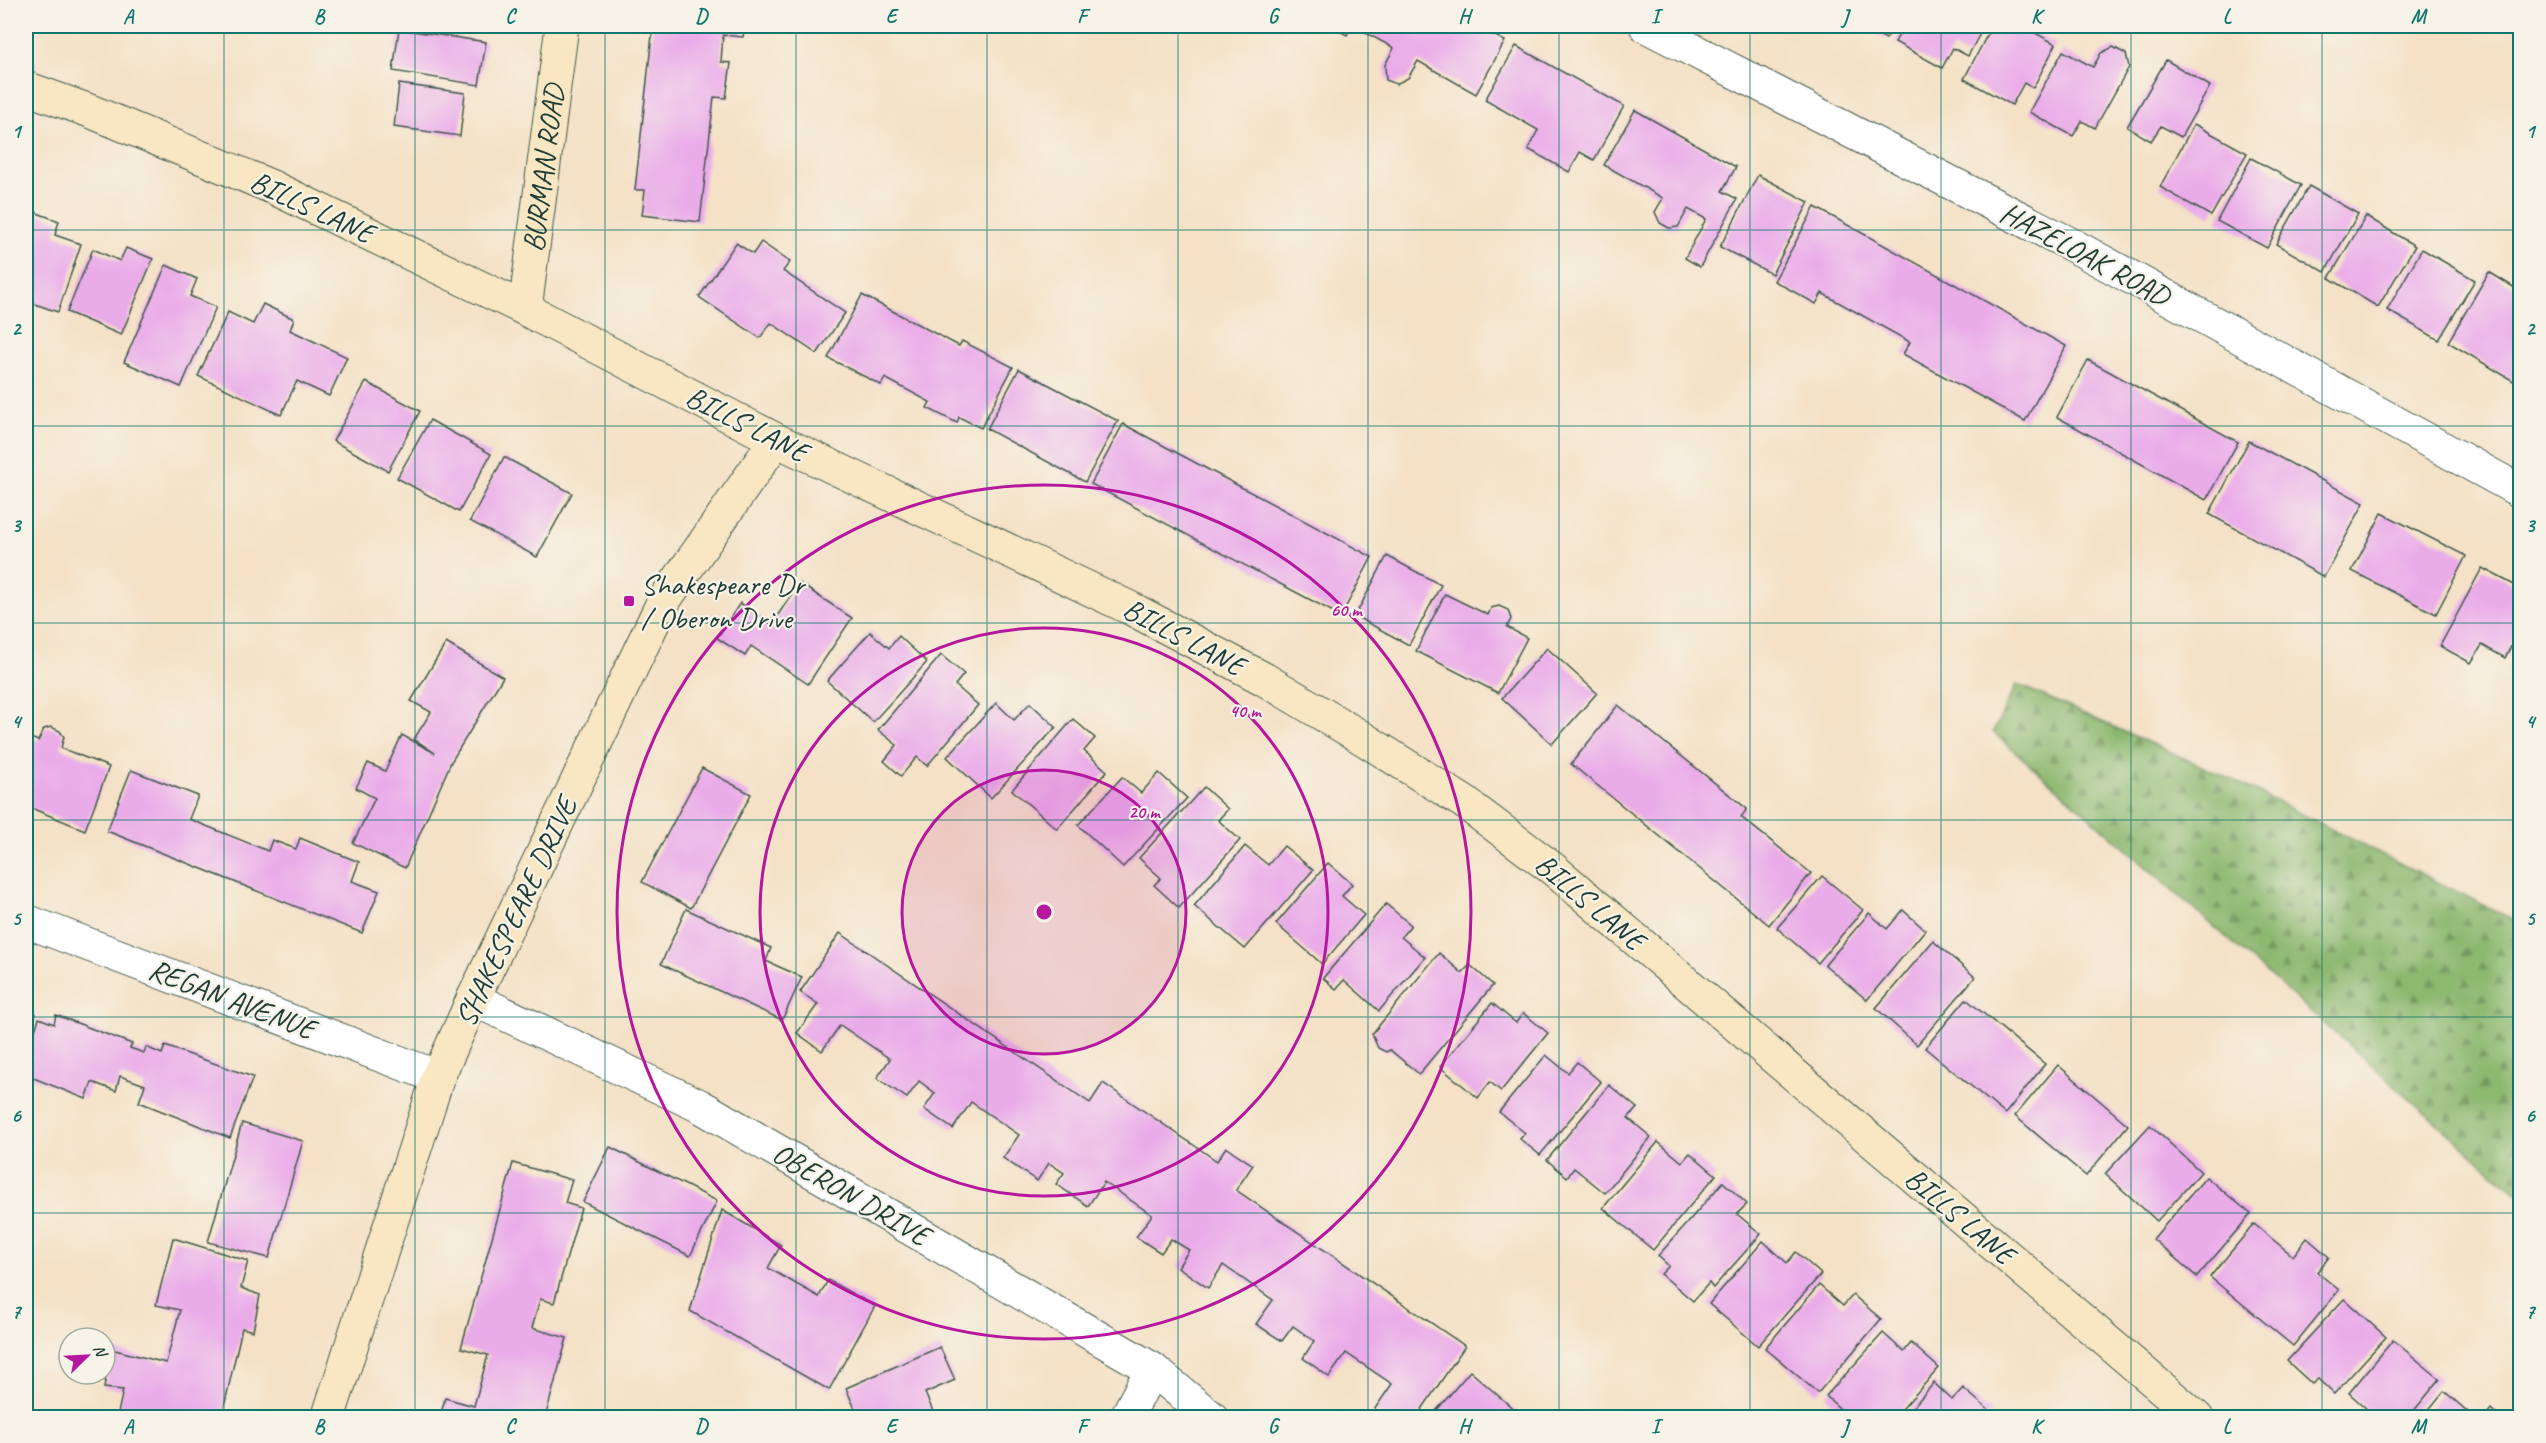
<svg xmlns="http://www.w3.org/2000/svg" width="2546" height="1443" font-family="Caveat,sans-serif">
  <style>
    .forest { fill: url(#forest-firs); stroke: #567a52; stroke-width: 1.5 }
    .building { fill: #eaabe9 }
    .lines { fill: none; stroke-linecap: round; stroke-linejoin: round }
    .street-casing { stroke: #3f564a; stroke-width: 35 }
    .secondary-casing { stroke: #3f564a; stroke-width: 35 }
    .street { stroke: #fff; stroke-width: 33 }
    .secondary { stroke: #f9e7c3; stroke-width: 33 }
    .grid { fill: none; stroke: #0f766e; stroke-width: 1.5; stroke-opacity: 0.55 }
    .ring { fill: none; stroke: #b5179e; stroke-width: 3 }
    .poi-dot { fill: #b5179e; stroke: #f7f3e8; stroke-width: 2 }
    .labels { text-anchor: middle; dominant-baseline: central; stroke-width: 4.5; stroke-linejoin: round; paint-order: stroke }
    .street-label { font-size: 30px; fill: #1f3d34; stroke: #f7f3e8 }
    .poi-label { font-size: 30px; fill: #1f3d34; stroke: #f7f3e8; text-anchor: start }
    .centre { fill: #b5179e; stroke: #f7f3e8; stroke-width: 3 }
    .ring-label { font-size: 18px; text-anchor: middle; font-weight: bold; fill: #b5179e; stroke: #f7f3e8; stroke-width: 4.5; stroke-linejoin: round; paint-order: stroke }
    .neatline { fill: none; stroke: #0f766e; stroke-width: 2 }
    .grid-label { font-size: 20px; text-anchor: middle; font-weight: bold; fill: #0f766e }
  </style>
  <defs>
    <pattern id="forest-firs" width="22" height="20" patternUnits="userSpaceOnUse" patternTransform="scale(1.5)"><rect width="22" height="20" fill="#8db870"/><path d="M5 1l3.5 6h-7zM16 11l3.5 6h-7z" fill="#73975d"/></pattern>
  </defs>
  <rect width="100%" height="100%" fill="#f7f3e8"/>
  <filter id="ink" filterUnits="userSpaceOnUse"><feTurbulence type="fractalNoise" baseFrequency=".0167" numOctaves="2"/><feDisplacementMap in="SourceGraphic" scale="12" xChannelSelector="R" yChannelSelector="G"/><feConvolveMatrix kernelMatrix="1 2 1 2 8 2 1 2 1" color-interpolation-filters="sRGB"/></filter>
  <filter id="wash" filterUnits="userSpaceOnUse"><feTurbulence type="fractalNoise" baseFrequency=".008" numOctaves="4" result="noise"/><feDisplacementMap in="SourceGraphic" scale="24" xChannelSelector="R" yChannelSelector="G"/><feGaussianBlur stdDeviation="1.35" result="paint"/><feColorMatrix in="noise" values="0 0 0 0 0 0 0 0 0 0 0 0 0 0 0 0 0 1.4 0 .05"/><feComposite in="paint" operator="in"/></filter>
  <g filter="url(#wash)">
    <rect width="100%" height="100%" fill="#f4e1c6"/>
    <path class="forest" d="M2017 684 2233 780 2520 923V1196L1993 732Z"/>
    <g id="blocks">
      <g class="building">
        <path d="M653 26H745L743 37 723 35 721 62 731 63 726 98 714 97 700 222 642 215 645 190H635Z"/>
        <path d="M1330 26H1352L1347 35Z"/>
        <path d="M1370 26H1476L1505 41 1476 94 1418 61 1408 78 1396 84 1386 80 1385 65 1394 48 1366 33Z"/>
        <path d="M1862 26H1894L1886 39Z"/>
        <path d="M1904 26H1984L1968 56 1953 48 1942 68 1895 42Z"/>
        <path d="M1992 26H2022L2056 44 2033 88 2024 83 2012 105 1964 79Z"/>
        <path d="M399 29 486 42 479 85 393 71Z"/>
        <path d="M1516 46 1624 106 1594 160 1580 152 1569 172 1528 149 1538 130 1485 100Z"/>
        <path d="M2113 47 2126 54 2129 67 2095 128 2082 121 2073 136 2029 112 2063 51 2093 67 2101 53Z"/>
        <path d="M2166 60 2210 86 2181 137 2161 126 2151 141 2127 127Z"/>
        <path d="M399 84 465 93 460 136 394 127Z"/>
        <path d="M1635 110 1736 167 1722 191 1737 199 1700 267 1685 258 1706 219 1688 209 1678 227 1669 228 1660 223 1655 212 1663 198 1604 165Z"/>
        <path d="M2194 124 2247 153 2211 216 2160 187Z"/>
        <path d="M2251 158 2301 185 2267 248 2217 221Z"/>
        <path d="M1758 175 1809 202 1772 274 1720 247Z"/>
        <path d="M2309 186 2358 214 2325 272 2276 244Z"/>
        <path d="M1815 207 2066 346 2025 421 1903 354 1910 342 1822 293 1816 304 1774 281Z"/>
        <path d="M26 209 59 221 55 235 81 244 58 312 29 302 26 310Z"/>
        <path d="M2366 216 2415 246 2378 307 2329 278Z"/>
        <path d="M761 242 790 262 783 271 845 313 817 354 771 323 760 338 699 297 736 243 753 254Z"/>
        <path d="M126 248 153 259 121 335 67 312 93 249 120 261Z"/>
        <path d="M2422 249 2475 280 2439 340 2387 310Z"/>
        <path d="M166 265 197 279 190 296 216 307 181 387 124 362Z"/>
        <path d="M2489 272 2520 291V385L2448 342Z"/>
        <path d="M862 295 959 346 962 341 1013 367 981 428 959 417 957 423 927 408 930 402 885 378 881 385 828 358Z"/>
        <path d="M263 304 294 319 290 330 347 357 329 396 297 381 281 415 198 376 228 312 253 324Z"/>
        <path d="M2088 360 2238 442 2206 500 2057 417Z"/>
        <path d="M1019 369 1118 421 1085 482 987 429Z"/>
        <path d="M366 382 420 411 388 471 333 441Z"/>
        <path d="M430 420 491 454 459 512 397 478Z"/>
        <path d="M1123 424 1372 557 1341 616 1091 484Z"/>
        <path d="M2249 441 2364 503 2324 577 2209 514Z"/>
        <path d="M504 457 572 493 537 557 470 521Z"/>
        <path d="M2382 513 2466 556 2436 614 2352 571Z"/>
        <path d="M1387 556 1441 585 1409 645 1355 616Z"/>
        <path d="M2482 568 2520 588V628L2505 658 2482 645 2471 663 2440 646Z"/>
        <path d="M799 583 852 618 808 684 751 646 745 656 717 638 740 603 772 624Z"/>
        <path d="M1445 594 1488 615 1491 608 1499 606 1508 610 1511 619 1507 627 1527 638 1498 693 1416 651Z"/>
        <path d="M870 632 889 648 899 636 927 662 873 722 827 681Z"/>
        <path d="M446 643 503 677 451 762 405 868 353 843 375 798 356 788 368 763 385 771 402 735 435 753 414 739 431 712 411 701Z"/>
        <path d="M1547 648 1597 693 1552 744 1502 698Z"/>
        <path d="M941 655 964 674 955 685 978 705 927 766 917 757 901 776 884 761 897 745 878 730Z"/>
        <path d="M996 703 1014 720 1030 703 1056 727 991 798 947 757Z"/>
        <path d="M1618 705 1747 809 1741 817 1811 873 1769 925 1571 764Z"/>
        <path d="M1073 719 1095 738 1084 751 1107 771 1057 829 1012 790Z"/>
        <path d="M51 727 60 731 64 737 61 748 109 767 85 830 26 806V736L38 741 44 729Z"/>
        <path d="M702 768 751 794 691 908 642 882Z"/>
        <path d="M131 770 198 796 189 819 268 851 272 840 296 849 300 838 359 862 352 881 379 891 362 933 107 831Z"/>
        <path d="M1159 773 1187 798 1123 867 1078 825 1122 777 1141 793Z"/>
        <path d="M1204 787 1228 809 1218 820 1240 840 1179 908 1154 885 1161 878 1139 858Z"/>
        <path d="M1245 846 1268 865 1284 846 1313 870 1245 949 1194 906Z"/>
        <path d="M1328 863 1352 884 1342 896 1364 915 1322 964 1276 924Z"/>
        <path d="M1822 876 1863 910 1818 963 1777 928Z"/>
        <path d="M1386 904 1411 925 1401 937 1425 957 1379 1011 1344 980 1336 989 1323 978Z"/>
        <path d="M686 909 771 948 766 961 802 977 782 1020 661 964Z"/>
        <path d="M1903 910 1925 930 1867 1000 1825 965 1869 913 1887 929Z"/>
        <path d="M840 933 1090 1103 1103 1083 1217 1161 1226 1147 1253 1165 1236 1190 1465 1346 1416 1418H1386L1374 1410 1392 1384 1346 1353 1329 1377 1303 1358 1314 1341 1293 1326 1282 1341 1256 1324 1273 1300 1223 1265 1208 1288 1178 1267 1189 1250 1171 1239 1161 1253 1136 1237 1152 1215 1104 1182 1088 1206 1056 1184 1064 1173 1049 1163 1037 1181 1003 1158 1019 1135 971 1102 953 1129 924 1109 935 1093 919 1081 907 1098 877 1078 890 1059 840 1025 822 1051 797 1033 818 1004 800 992Z"/>
        <path d="M1933 941 1975 977 1917 1045 1876 1008Z"/>
        <path d="M1439 953 1462 973 1470 965 1493 985 1419 1074 1390 1050 1386 1052 1378 1048 1372 1034Z"/>
        <path d="M1966 999 2045 1064 2005 1114 1925 1048Z"/>
        <path d="M1492 1003 1516 1023 1523 1013 1548 1033 1501 1091 1490 1082 1478 1098 1440 1067Z"/>
        <path d="M26 1010 36 1014 26 1041Z"/>
        <path d="M56 1015 132 1044 130 1048 144 1053 146 1047 162 1054 165 1046 253 1077 230 1138 139 1102 145 1085 120 1076 116 1091 92 1082 86 1099 26 1075V1059L39 1018 54 1024Z"/>
        <path d="M1546 1055 1568 1073 1577 1062 1601 1082 1540 1155 1520 1139 1525 1133 1499 1112Z"/>
        <path d="M2058 1065 2128 1125 2086 1176 2015 1116Z"/>
        <path d="M1609 1085 1637 1108 1628 1118 1651 1137 1605 1193 1574 1168 1567 1177 1547 1160Z"/>
        <path d="M242 1123 303 1141 269 1258 208 1242Z"/>
        <path d="M2150 1125 2201 1172 2157 1221 2105 1174Z"/>
        <path d="M1658 1142 1682 1162 1690 1153 1716 1175 1653 1250 1603 1208Z"/>
        <path d="M610 1147 717 1201 690 1256 583 1202Z"/>
        <path d="M513 1163 572 1180 565 1203 581 1208 554 1303 540 1299 532 1328 567 1338 545 1418H440L445 1398 474 1406 488 1355 461 1348Z"/>
        <path d="M2206 1177 2251 1214 2197 1277 2153 1239Z"/>
        <path d="M1723 1182 1747 1204 1737 1214 1761 1234 1713 1288 1709 1283 1693 1301 1661 1274 1669 1266 1658 1256Z"/>
        <path d="M722 1210 781 1245 768 1268 819 1297 828 1280 875 1306 829 1390 690 1311Z"/>
        <path d="M2254 1224 2293 1256 2307 1238 2329 1257 2317 1272 2339 1290 2293 1346 2210 1277Z"/>
        <path d="M173 1238 248 1261 241 1288 260 1295 253 1331 242 1328 222 1416 193 1411 191 1418H117L123 1390 104 1388 111 1349 166 1363 180 1310 156 1305Z"/>
        <path d="M1763 1241 1787 1263 1796 1252 1821 1274 1758 1346 1709 1304Z"/>
        <path d="M1819 1285 1843 1306 1853 1295 1881 1319 1818 1393 1765 1348Z"/>
        <path d="M2344 1299 2386 1337 2334 1394 2318 1379 2312 1384 2287 1361Z"/>
        <path d="M1883 1333 1904 1352 1911 1343 1939 1368 1894 1418H1850L1826 1396Z"/>
        <path d="M2393 1340 2440 1379 2408 1418H2377L2349 1393Z"/>
        <path d="M940 1347 955 1380 925 1393 936 1418H859L846 1388Z"/>
        <path d="M1470 1371 1524 1418H1430Z"/>
        <path d="M1934 1383 1952 1400 1963 1388 1991 1412 1986 1418H1903Z"/>
        <path d="M2444 1391 2475 1418H2422Z"/>
        <path d="M2491 1409 2501 1418H2484Z"/>
      </g>
    </g>
  </g>
  <g filter="url(#ink)">
    <use href="#blocks" fill-opacity="0" stroke="#3f564a" stroke-width="1.5"/>
    <g class="lines">
      <defs>
        <g id="street">
          <path d="M1646 26 2074 246 2520 491"/>
          <path d="M26 921 438 1077"/>
          <path d="M473 999 700 1106 1152 1369 1212 1418"/>
          <path d="M1126 1418 1152 1369"/>
        </g>
        <g id="secondary">
          <path d="M26 88 90 111 272 187 525 309 776 440 1132 609 1264 679 1359 736 1464 802 1553 869 2197 1418"/>
          <path id="s1" d="M525 309 562 26"/>
          <path d="M328 1418 438 1077 473 999 663 602 776 440"/>
        </g>
      </defs>
      <use href="#street" class="street-casing"/>
      <use href="#secondary" class="secondary-casing"/>
      <use href="#street" class="street"/>
      <use href="#secondary" class="secondary"/>
    </g>
  </g>
  <path class="grid" d="M224 26V1418M415 26V1418M605 26V1418M796 26V1418M987 26V1418M1178 26V1418M1368 26V1418M1559 26V1418M1750 26V1418M1941 26V1418M2131 26V1418M2322 26V1418M26 230H2520M26 426H2520M26 623H2520M26 820H2520M26 1017H2520M26 1213H2520"/>
  <circle cx="1044" cy="912" r="142" fill="#b5179e" fill-opacity=".12"/>
  <g class="ring">
    <circle cx="1044" cy="912" r="142"/>
    <circle cx="1044" cy="912" r="284"/>
    <circle cx="1044" cy="912" r="427"/>
  </g>
  <rect class="poi-dot" x="623" y="595" width="12" height="12" rx="3"/>
  <g class="labels">
    <g class="street-label">
      <text stroke="none"><textPath href="#s1" startOffset="142">BURMAN ROAD</textPath></text>
      <text transform="translate(312 207) rotate(25)">BILLS LANE</text>
      <text transform="translate(2085 254) rotate(28)">HAZELOAK ROAD</text>
      <text transform="translate(747 424) rotate(27)">BILLS LANE</text>
      <text transform="translate(1184 637) rotate(28)">BILLS LANE</text>
      <text transform="translate(1590 902) rotate(40)">BILLS LANE</text>
      <text transform="translate(516 912) rotate(-65)">SHAKESPEARE DRIVE</text>
      <text transform="translate(232 999) rotate(21)">REGAN AVENUE</text>
      <text transform="translate(851 1194) rotate(30)">OBERON DRIVE</text>
      <text transform="translate(1960 1216) rotate(40)">BILLS LANE</text>
    </g>
    <g class="poi-label">
      <text x="641" y="584">Shakespeare Dr<tspan x="641" dy="34">/ Oberon Drive</tspan></text>
    </g>
  </g>
  <circle cx="1044" cy="912" r="9" class="centre"/>
  <g class="ring-label">
    <text x="1346" y="616">60 m</text>
    <text x="1245" y="717">40 m</text>
    <text x="1144" y="818">20 m</text>
  </g>
  <rect width="2546" height="1443" fill="none" stroke="#f7f3e8" stroke-width="66"/>
  <g transform="translate(87 1356) rotate(66)"><circle r="28" fill="#f7f3e8" stroke="#a1aaa0" stroke-width="1.5"/>
  <path d="M0-4.5L10 22L0 15L-10 22Z" fill="#b5179e"/>
  <text y="-9" font-size="16" font-weight="bold" text-anchor="middle" fill="#1f3d34">N</text>
  </g>
  <rect x="33" y="33" width="2480" height="1377" class="neatline"/>
  <g class="grid-label">
    <text x="128" y="23">A</text>
    <text x="319" y="23">B</text>
    <text x="510" y="23">C</text>
    <text x="701" y="23">D</text>
    <text x="891" y="23">E</text>
    <text x="1082" y="23">F</text>
    <text x="1273" y="23">G</text>
    <text x="1464" y="23">H</text>
    <text x="1655" y="23">I</text>
    <text x="1845" y="23">J</text>
    <text x="2036" y="23">K</text>
    <text x="2227" y="23">L</text>
    <text x="2418" y="23">M</text>
    <text x="16" y="138">1</text>
    <text x="2530" y="138">1</text>
    <text x="16" y="335">2</text>
    <text x="2530" y="335">2</text>
    <text x="16" y="532">3</text>
    <text x="2530" y="532">3</text>
    <text x="16" y="728">4</text>
    <text x="2530" y="728">4</text>
    <text x="16" y="925">5</text>
    <text x="2530" y="925">5</text>
    <text x="16" y="1122">6</text>
    <text x="2530" y="1122">6</text>
    <text x="16" y="1318">7</text>
    <text x="2530" y="1318">7</text>
    <text x="128" y="1433">A</text>
    <text x="319" y="1433">B</text>
    <text x="510" y="1433">C</text>
    <text x="701" y="1433">D</text>
    <text x="891" y="1433">E</text>
    <text x="1082" y="1433">F</text>
    <text x="1273" y="1433">G</text>
    <text x="1464" y="1433">H</text>
    <text x="1655" y="1433">I</text>
    <text x="1845" y="1433">J</text>
    <text x="2036" y="1433">K</text>
    <text x="2227" y="1433">L</text>
    <text x="2418" y="1433">M</text>
  </g>
</svg>
